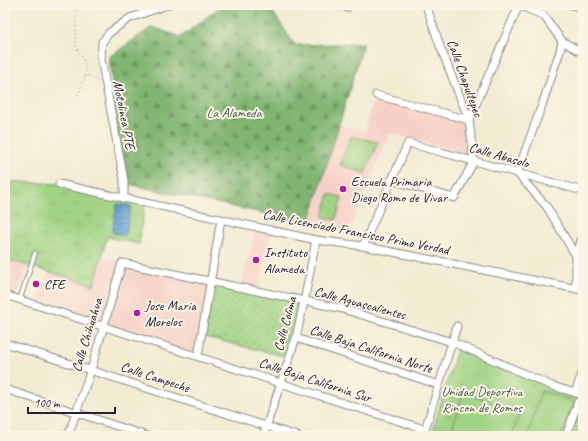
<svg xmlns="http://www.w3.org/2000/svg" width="588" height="441" font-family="Caveat,sans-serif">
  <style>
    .built { fill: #f7d1c7 }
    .grass { fill: url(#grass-dots); stroke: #617a5f }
    .forest { fill: url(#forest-firs); stroke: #516c56 }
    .park { fill: url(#park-tufts); stroke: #617a5f }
    .pitch { fill: #a0d383; stroke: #617a5f }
    .water { fill: url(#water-rules); stroke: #426087 }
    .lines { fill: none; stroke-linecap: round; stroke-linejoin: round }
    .lane-casing { stroke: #8a8787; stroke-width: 5.5 }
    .street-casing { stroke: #8a8787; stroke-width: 9 }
    .path { stroke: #8a8787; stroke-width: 1; stroke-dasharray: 1 3; stroke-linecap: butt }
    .lane { stroke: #fff; stroke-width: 3.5 }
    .street { stroke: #fff; stroke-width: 7 }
    .poi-dot { fill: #b5179e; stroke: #fcf5e5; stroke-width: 1.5 }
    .labels { text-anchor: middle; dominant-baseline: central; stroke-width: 4; stroke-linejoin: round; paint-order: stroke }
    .street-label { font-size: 14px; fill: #22223b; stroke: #fcf5e5 }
    .park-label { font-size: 14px; fill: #485751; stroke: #fcf5e5 }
    .poi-label { font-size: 14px; fill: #22223b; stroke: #fcf5e5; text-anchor: start }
  </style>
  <defs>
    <pattern id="grass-dots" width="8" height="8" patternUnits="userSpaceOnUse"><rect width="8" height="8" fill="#a0d383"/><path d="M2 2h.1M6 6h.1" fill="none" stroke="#8ab572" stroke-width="1.8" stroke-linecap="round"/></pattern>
    <pattern id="forest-firs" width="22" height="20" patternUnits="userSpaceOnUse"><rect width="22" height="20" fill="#80b571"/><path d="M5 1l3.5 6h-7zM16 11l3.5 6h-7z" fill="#68935e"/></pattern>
    <pattern id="park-tufts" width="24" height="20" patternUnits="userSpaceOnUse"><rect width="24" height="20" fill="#a0d383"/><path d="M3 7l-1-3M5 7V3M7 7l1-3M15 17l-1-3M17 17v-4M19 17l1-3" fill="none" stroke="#8ab572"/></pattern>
    <pattern id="water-rules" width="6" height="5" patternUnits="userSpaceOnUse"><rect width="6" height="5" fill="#619fd3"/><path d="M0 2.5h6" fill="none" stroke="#5081ac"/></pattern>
  </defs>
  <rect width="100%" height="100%" fill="#fcf5e5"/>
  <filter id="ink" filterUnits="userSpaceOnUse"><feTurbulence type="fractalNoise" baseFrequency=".025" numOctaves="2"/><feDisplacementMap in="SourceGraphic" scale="8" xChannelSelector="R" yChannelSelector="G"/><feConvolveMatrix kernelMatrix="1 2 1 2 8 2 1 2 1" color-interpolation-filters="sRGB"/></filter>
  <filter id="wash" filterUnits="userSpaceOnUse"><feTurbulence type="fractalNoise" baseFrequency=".012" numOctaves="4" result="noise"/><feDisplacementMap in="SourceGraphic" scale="16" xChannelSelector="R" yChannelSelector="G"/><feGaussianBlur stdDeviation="0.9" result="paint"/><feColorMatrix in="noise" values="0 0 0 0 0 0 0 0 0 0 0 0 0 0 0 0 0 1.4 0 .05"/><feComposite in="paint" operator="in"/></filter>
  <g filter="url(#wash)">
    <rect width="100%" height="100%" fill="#f3ecd3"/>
    <g class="built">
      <path d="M374 97 462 119 469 155 390 133 348 232 309 223 339 125 365 131Z"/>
      <path d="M257 226 272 232 257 291 240 288Z"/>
      <path d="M102 256 122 263 210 281 198 356 104 326 105 322 38 300 49 272 94 284Z"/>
      <path d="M5 260 27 266 18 294 5 290Z"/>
    </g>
    <path class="grass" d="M210 281 304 302 287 357 201 336Z"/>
    <path class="forest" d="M222 5H268L295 45 364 43 309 223 123 183 109 57 152 27 181 37Z"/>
    <g class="park">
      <path d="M5 181 59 184 145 202 139 244 107 237 94 285 5 259Z"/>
      <path d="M457 350 583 396V436H431Z"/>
    </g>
    <g class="pitch">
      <path d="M351 136 378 142 365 173 340 165Z"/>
      <path d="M329 194 342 197 336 220 323 217Z"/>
      <path d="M541 391 573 401 562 436H528Z"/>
      <path d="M463 393 520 411 512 436H450Z"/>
      <path d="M582 402H583V436H570Z"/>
    </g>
    <path class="water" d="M117 204 131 206 125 236 112 232Z"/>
  </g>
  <g filter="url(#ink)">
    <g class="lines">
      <defs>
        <path id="lane" d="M20 299 35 253"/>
        <g id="street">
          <path d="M519 5 544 16 562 41 583 53"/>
          <path d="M572 5 583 7"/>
          <path d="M347 8V5"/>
          <path d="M562 41 560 51 542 105 517 173 547 207 576 256"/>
          <path d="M376 95 469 120 519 5"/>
          <path d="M391 180 454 198 474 161 469 120 440 46 426 5"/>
          <path d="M59 184 316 240 363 246 583 290"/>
          <path d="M124 199V180L101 59 102 42 109 33 130 18 167 5"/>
          <path d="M363 246 408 143 583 191"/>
          <path d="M576 289V256L583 235"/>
          <path d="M5 295 424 429"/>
          <path d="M296 338 439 385"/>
          <path d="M5 343 297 436"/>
          <path d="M198 356 221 219"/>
          <path d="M5 389 147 436"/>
          <path d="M575 393 583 371"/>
          <path d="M68 436 91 370 122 263 339 308 452 342 552 386 583 395"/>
          <path d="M263 436 296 338 304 302 316 240"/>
          <path d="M423 436 457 326"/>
          <path d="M566 436 578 402"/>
        </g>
      </defs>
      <use href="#lane" class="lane-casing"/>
      <use href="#street" class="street-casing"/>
      <g class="path">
        <path d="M84 78 87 76C92 76 95 78 98 82"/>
        <path d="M78 95 86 73 85 65 82 57 78 52 76 44V22L75 16 77 10 81 5"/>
      </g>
      <use href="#lane" class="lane"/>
      <use href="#street" class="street"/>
    </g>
  </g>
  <g class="poi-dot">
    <circle cx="343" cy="189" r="4"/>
    <circle cx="256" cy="260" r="4"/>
    <circle cx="36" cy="284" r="4"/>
    <circle cx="137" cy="313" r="4"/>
  </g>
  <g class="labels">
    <g class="street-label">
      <text transform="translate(465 78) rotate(70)">Calle Chapultepec</text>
      <text transform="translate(124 115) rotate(79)">Motolinea PTE</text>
      <text transform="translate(499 155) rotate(16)">Calle Abasolo</text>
      <text transform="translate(356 232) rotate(11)">Calle Licenciado Francisco Primo Verdad</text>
      <text transform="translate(360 303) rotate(15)">Calle Aguascalientes</text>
      <text transform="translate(285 324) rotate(-75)">Calle Colima</text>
      <text transform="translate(87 335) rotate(-73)">Calle Chihuahua</text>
      <text transform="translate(371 349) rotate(18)">Calle Baja California Norte</text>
      <text transform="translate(155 377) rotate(18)">Calle Campeche</text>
      <text transform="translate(315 380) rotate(18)">Calle Baja California Sur</text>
    </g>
    <g class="park-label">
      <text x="234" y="112">La Alameda</text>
      <text x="482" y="391">Unidad Deportiva<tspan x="482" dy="16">Rincon de Romos</tspan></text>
    </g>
    <g class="poi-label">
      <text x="351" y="181">Escuela Primaria<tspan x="351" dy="16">Diego Romo de Vivar</tspan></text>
      <text x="264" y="252">Instituto<tspan x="264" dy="16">Alameda</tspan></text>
      <text x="44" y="284">CFE</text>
      <text x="145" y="305">Jose Maria<tspan x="145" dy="16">Morelos</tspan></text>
    </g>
  </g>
  <rect width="588" height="441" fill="none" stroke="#fcf5e5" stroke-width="20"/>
  <path d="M28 407v6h87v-6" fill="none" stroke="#22223b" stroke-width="2"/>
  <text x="34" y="407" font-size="12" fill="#22223b" stroke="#fcf5e5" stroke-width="3" paint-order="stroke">100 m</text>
</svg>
